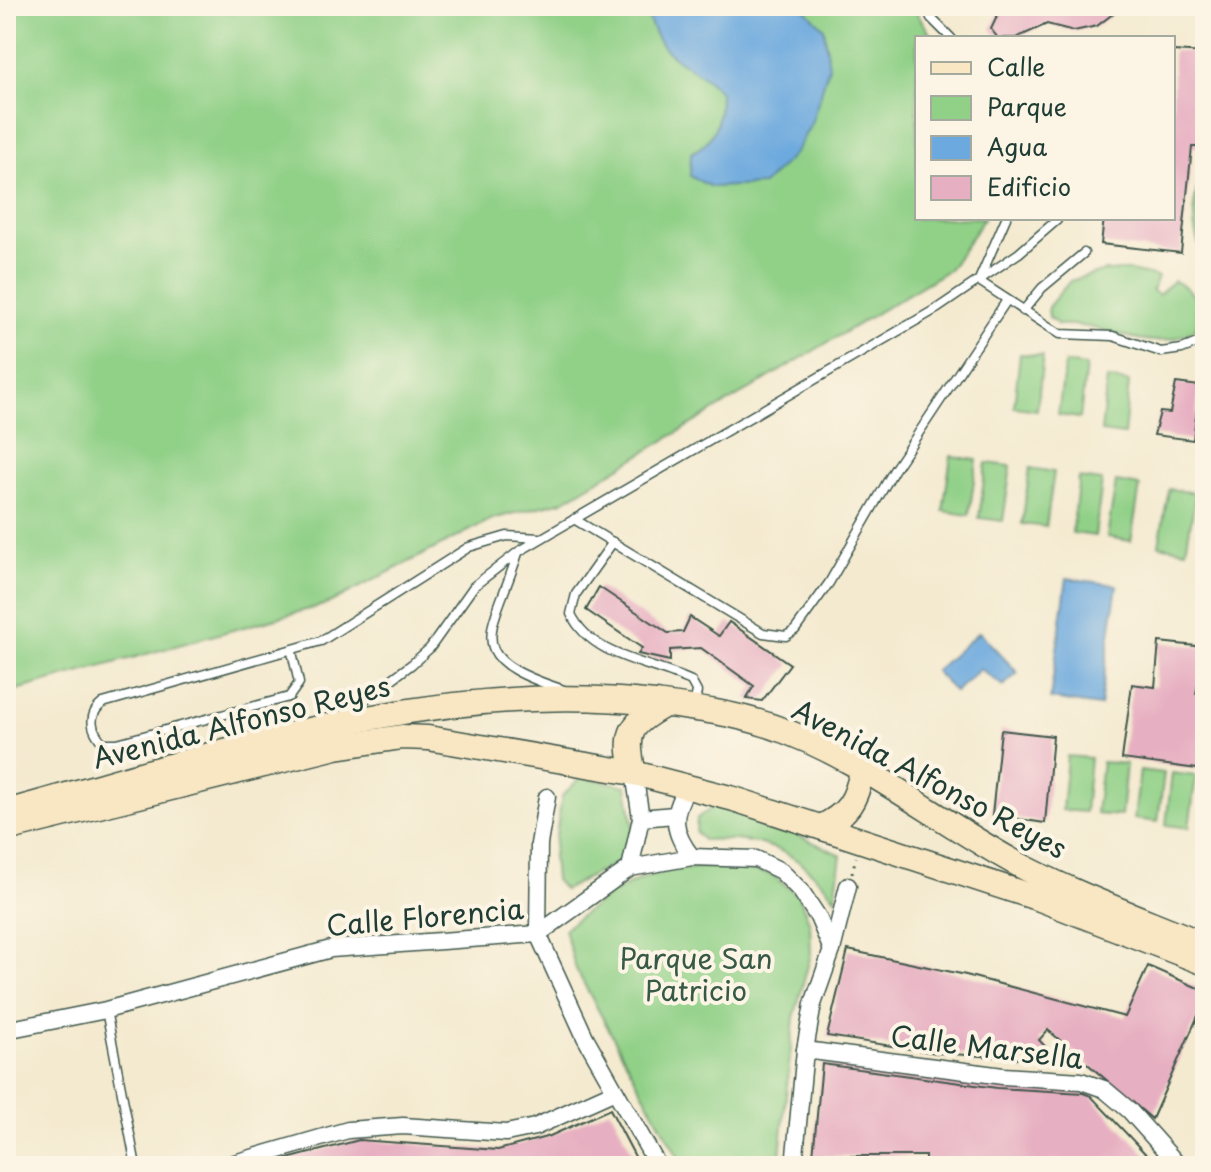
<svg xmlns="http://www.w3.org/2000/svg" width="1211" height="1172" font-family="'Playpen Sans',sans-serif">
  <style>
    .green { fill: #90d087; stroke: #58865e; stroke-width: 2 }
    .water { fill: #6ca9de; stroke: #467389; stroke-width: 2 }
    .building { fill: #e7b0c2 }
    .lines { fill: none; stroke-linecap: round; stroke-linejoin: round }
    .lane-casing { stroke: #3f574b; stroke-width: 11 }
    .street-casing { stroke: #3f574b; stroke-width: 19 }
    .secondary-casing { stroke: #3f574b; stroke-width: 27 }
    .path { stroke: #3f574b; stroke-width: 3; stroke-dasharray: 2 6; stroke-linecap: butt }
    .lane { stroke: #fff; stroke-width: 8 }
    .street { stroke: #fff; stroke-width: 16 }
    .secondary { stroke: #f9e7c3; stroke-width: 24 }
    .labels { text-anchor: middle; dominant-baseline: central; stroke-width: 8; stroke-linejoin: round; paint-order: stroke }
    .street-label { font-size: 28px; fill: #1f3d34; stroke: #fcf5e5 }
    .park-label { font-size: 28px; fill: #365a45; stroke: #fcf5e5 }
  </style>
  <rect width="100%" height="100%" fill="#fcf5e5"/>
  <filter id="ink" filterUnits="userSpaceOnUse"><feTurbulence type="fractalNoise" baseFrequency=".0125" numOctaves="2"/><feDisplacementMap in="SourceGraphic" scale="16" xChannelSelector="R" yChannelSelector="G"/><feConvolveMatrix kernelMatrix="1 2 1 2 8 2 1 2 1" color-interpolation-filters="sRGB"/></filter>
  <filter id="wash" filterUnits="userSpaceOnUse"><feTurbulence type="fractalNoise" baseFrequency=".006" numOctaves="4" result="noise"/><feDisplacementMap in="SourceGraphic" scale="32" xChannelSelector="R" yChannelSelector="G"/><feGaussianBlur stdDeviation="1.8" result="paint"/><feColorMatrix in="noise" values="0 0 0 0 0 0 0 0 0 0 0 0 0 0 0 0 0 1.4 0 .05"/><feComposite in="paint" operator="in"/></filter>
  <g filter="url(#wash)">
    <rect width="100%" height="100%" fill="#f4ead0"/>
    <g class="green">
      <path d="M6 6H912L933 38H917V218H984L950 269 563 501 492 519 327 604 6 693Z"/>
      <path d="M1205 167V260C1189 229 1191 198 1205 167Z"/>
      <path d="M1105 271H1130L1158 277 1152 291 1159 295 1173 281C1196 289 1200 304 1197 328 1147 360 1114 322 1058 325L1049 317 1048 307 1070 281Z"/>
      <path d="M1020 354 1043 356 1037 410 1014 407Z"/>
      <path d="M1065 363 1086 366 1080 418 1058 415Z"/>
      <path d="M1107 379 1129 382 1124 435 1101 432Z"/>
      <path d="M951 456 977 460 969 515 943 511Z"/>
      <path d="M986 463 1011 466 1003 521 979 518Z"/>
      <path d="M1030 468 1054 472 1046 527 1022 524Z"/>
      <path d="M1079 478 1102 481 1095 536 1072 533Z"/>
      <path d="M1116 482 1140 486 1131 541 1107 537Z"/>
      <path d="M1169 489 1196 493 1186 550 1159 545Z"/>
      <path d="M1067 756 1090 758 1085 812 1062 810Z"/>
      <path d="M1102 762 1126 764 1121 816 1096 814Z"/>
      <path d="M1140 770 1164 773 1158 822 1134 819Z"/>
      <path d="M1172 773 1196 776 1189 828 1166 825Z"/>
      <path d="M581 777 627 786 634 831 622 860 564 890 555 880 553 855 562 796Z"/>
      <path d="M715 806 793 833 841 855 835 898C797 849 764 837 703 840L696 832 697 818Z"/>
      <path d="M734 866 772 875 799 896 810 924 811 954 794 1018 779 1165 683 1166 576 969 564 929C630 877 649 868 734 866Z"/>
    </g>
    <g class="water">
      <path d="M644 6H802L824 28 829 67 811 124 795 153 763 185 711 187 690 176 691 153C717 141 720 118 720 92 704 73 685 67 668 52 656 41 649 21 644 6Z"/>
      <path d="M1067 578 1117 585 1100 706 1050 699Z"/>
      <path d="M979 632 1018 673 1003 686 980 669 955 692 935 671Z"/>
    </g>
    <g id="blocks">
      <g class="building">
        <path d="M1002 6H1123L1097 26 1074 31 1047 24 1016 38H998L991 29Z"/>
        <path d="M1173 51 1205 53V147H1192L1181 253 1101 244 1104 218H1173Z"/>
        <path d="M1176 383 1200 386 1193 440 1154 435 1160 412 1170 413Z"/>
        <path d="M599 587 668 633 683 632 690 617 719 636 729 622 790 664 762 701 746 699 754 686 701 648 670 650V661L638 654 642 648 586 610Z"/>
        <path d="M1159 642 1205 647 1196 694 1205 695V770L1122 759 1132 684 1155 687Z"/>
        <path d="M1001 730 1053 736 1045 823 992 815Z"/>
        <path d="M848 950 966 975 1125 1017 1148 966 1205 991V1000L1152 1119 1048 1030 1039 1040 1059 1061 937 1053 827 1036Z"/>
        <path d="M822 1064 997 1088 1083 1093 1091 1096 1157 1166H925V1156H813Z"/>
        <path d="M610 1109 640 1166H276V1162L359 1140 498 1150 550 1136Z"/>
      </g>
    </g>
  </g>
  <g filter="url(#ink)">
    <use href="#blocks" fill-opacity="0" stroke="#3f574b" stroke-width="2"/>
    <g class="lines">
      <defs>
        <g id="lane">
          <path d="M927 6 931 18 951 38"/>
          <path d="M979 280 1006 218"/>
          <path d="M979 281 1060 334 1113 336 1161 352 1182 349 1205 340"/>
          <path d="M1023 311 1042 288 1084 253"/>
          <path d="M574 519 763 633 786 636 795 630 829 583 894 470 1007 300"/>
          <path d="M613 542 576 594 571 614C592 658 651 662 691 681L697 692 694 704"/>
          <path d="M518 553C491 637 459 656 564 690"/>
          <path d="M292 652 299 683 289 697 117 743H103C91 730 87 715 103 703L321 641 469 547 507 536 539 538"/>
          <path d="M344 715 412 664 430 648 474 586 518 552 938 308 1019 253 1057 220"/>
          <path d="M106 1010 136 1166"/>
        </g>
        <g id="street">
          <path d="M688 787C671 814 672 832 692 857"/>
          <path d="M547 797 539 844 538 934 585 1037 658 1166"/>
          <path d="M641 818 674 815"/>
          <path d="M630 868 641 818 634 773"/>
          <path d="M6 1030 106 1010 331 949 538 934 630 868 692 857 756 859 781 871 801 891 818 917 832 950"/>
          <path d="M805 1050 1003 1076 1081 1081 1104 1089 1129 1110 1179 1166"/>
          <path d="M224 1166 348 1130 403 1126 506 1133 535 1127 615 1091"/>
          <path d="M794 1166 805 1050 813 1004 832 950 848 886"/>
        </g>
        <g id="secondary">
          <path d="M634 773C624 732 630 724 665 705"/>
          <path d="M6 812C218 754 432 678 655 703 692 708 732 713 768 725 856 754 932 817 1012 861 1073 894 1141 918 1205 945"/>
          <path d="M821 827C848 814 856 801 862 771"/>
          <path d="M6 829 336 747 402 737 428 738 634 773 734 799 1040 899 1205 963"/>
        </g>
      </defs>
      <use href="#lane" class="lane-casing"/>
      <use href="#street" class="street-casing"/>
      <use href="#secondary" class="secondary-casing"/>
      <path class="path" d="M852 873 856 857"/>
      <use href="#lane" class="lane"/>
      <use href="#street" class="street"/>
      <use href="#secondary" class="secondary"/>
    </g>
  </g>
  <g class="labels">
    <g class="street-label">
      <text transform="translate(241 721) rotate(-14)">Avenida Alfonso Reyes</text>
      <text transform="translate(930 778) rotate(28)">Avenida Alfonso Reyes</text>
      <text transform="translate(425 916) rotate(-5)">Calle Florencia</text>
      <text transform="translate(987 1046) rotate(7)">Calle Marsella</text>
    </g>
    <g class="park-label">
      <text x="696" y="957">Parque San<tspan x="696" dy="32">Patricio</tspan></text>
    </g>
  </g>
  <rect width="1211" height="1172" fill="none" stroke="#fcf5e5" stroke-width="32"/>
  <rect x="915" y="36" width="260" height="184" fill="#fcf5e5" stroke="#a4ab9e" stroke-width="2"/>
  <rect x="931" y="62" width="40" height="12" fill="#f9e7c3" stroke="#a4ab9e" stroke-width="2"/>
  <text x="987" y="76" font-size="24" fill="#1f3d34">Calle</text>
  <rect x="931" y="96" width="40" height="24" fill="#90d087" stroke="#a4ab9e" stroke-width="2"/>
  <text x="987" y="116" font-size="24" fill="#1f3d34">Parque</text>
  <rect x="931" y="136" width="40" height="24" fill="#6ca9de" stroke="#a4ab9e" stroke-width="2"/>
  <text x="987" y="156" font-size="24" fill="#1f3d34">Agua</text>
  <rect x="931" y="176" width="40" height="24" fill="#e7b0c2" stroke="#a4ab9e" stroke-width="2"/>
  <text x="987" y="196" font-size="24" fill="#1f3d34">Edificio</text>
</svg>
